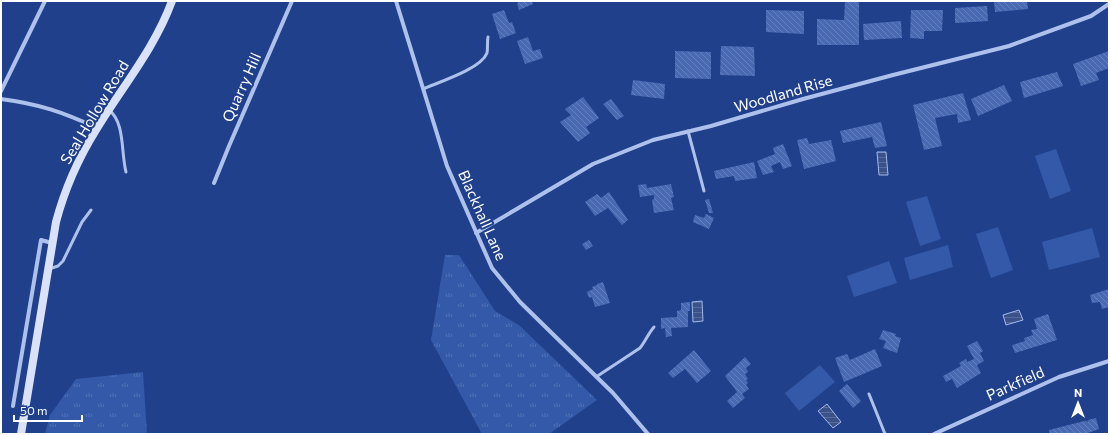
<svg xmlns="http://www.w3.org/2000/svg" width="1110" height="435" font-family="Commissioner,sans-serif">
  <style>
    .grass { fill: url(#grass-tufts) }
    .green { fill: #3459a9 }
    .water { fill: url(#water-rules); stroke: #a1baed }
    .building { fill: url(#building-back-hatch) }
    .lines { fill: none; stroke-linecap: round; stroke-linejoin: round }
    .service { stroke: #adc1ec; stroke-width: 3 }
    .minor { stroke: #adc1ec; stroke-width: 4 }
    .secondary { stroke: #d9e2f9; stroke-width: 8 }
    .labels { text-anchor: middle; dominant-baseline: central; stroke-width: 4; stroke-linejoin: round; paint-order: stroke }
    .street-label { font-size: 15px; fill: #fff; stroke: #20408c }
  </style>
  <defs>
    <pattern id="grass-tufts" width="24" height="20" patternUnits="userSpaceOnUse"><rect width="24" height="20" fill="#3459a9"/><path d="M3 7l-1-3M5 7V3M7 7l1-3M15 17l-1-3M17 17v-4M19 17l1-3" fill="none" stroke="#5272b6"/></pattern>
    <pattern id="water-rules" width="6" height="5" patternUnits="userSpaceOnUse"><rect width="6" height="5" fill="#3a5189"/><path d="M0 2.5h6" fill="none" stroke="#586b9b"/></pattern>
    <pattern id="building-back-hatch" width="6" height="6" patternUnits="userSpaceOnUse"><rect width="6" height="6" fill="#4969b3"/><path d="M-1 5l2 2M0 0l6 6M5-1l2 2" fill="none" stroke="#6480be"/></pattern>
  </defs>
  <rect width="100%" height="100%" fill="#20408c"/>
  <g class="grass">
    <path d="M445 255H459L495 311 520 326 597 400 549 434H482L431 340Z"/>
    <path d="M143 372 147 434H45L50 415 76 379Z"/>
  </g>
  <g class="green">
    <path d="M1056 149 1071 191 1050 199 1035 156Z"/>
    <path d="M927 196 941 239 920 246 906 202Z"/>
    <path d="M998 227 1013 270 991 278 976 234Z"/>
    <path d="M1092 228 1100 257 1049 270 1042 242Z"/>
    <path d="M948 245 953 267 910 280 904 258Z"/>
    <path d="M889 261 897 283 854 297 847 276Z"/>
    <path d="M820 365 835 382 799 411 785 393Z"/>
  </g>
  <g class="water">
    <path d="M877 152H886L888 175H879Z"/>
    <path d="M702 301 703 321 693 322 692 302Z"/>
    <path d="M1019 310 1023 320 1006 325 1003 315Z"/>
    <path d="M827 404 841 422 833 428 818 411Z"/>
  </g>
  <g class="building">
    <path d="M521 1H531L533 4 519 10 517 3Z"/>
    <path d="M845 1H859V45H817V19L844 20Z"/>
    <path d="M994 1H1027L1028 9 995 12Z"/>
    <path d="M987 6 988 21 955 23V8Z"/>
    <path d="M504 10 509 23 512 22 516 33 500 39 492 14Z"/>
    <path d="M766 10 804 11V34L766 32Z"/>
    <path d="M911 10H943L942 31H924V39L910 38Z"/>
    <path d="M901 21 902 38 864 40 863 24Z"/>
    <path d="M528 37 533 51 540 49 543 58 525 64 517 41Z"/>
    <path d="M721 46 754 47 755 76 720 75Z"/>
    <path d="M675 51 711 52V79L675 78Z"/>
    <path d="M1109 51V68L1096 73 1099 80 1081 86 1073 64Z"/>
    <path d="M1057 72 1063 86 1024 98 1020 82Z"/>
    <path d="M633 80 665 84 664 99 631 95Z"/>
    <path d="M1004 85 1012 101 978 116 971 99Z"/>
    <path d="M963 93 971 120 958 123 957 114 935 118 942 146 924 150 913 105Z"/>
    <path d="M583 97 599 118 586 127 590 133 578 142 560 122 571 115 565 109Z"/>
    <path d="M611 99 624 116 617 120 603 104Z"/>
    <path d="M881 122 887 146 875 148 872 137 843 143 840 131Z"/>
    <path d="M807 138 809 144 831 140 836 161 804 169 797 140Z"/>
    <path d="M783 144 792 166 783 169 780 162 771 166 774 172 763 175 757 161 775 154 773 148Z"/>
    <path d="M754 162 757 178 735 181 734 176 716 179 714 171Z"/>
    <path d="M646 184 647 188 671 184 674 197 671 198 674 210 654 213 652 200 654 199V195L640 197 638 185Z"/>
    <path d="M609 192 628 220 622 225 608 208 595 216 585 202 597 194 601 198Z"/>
    <path d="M709 199 713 213H709L705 200Z"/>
    <path d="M706 214 714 218 709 229 693 222 695 215 704 218Z"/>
    <path d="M589 240 593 246 586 250 582 244Z"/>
    <path d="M603 282 610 303 595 307 592 297 589 298 587 292 593 289 592 287 597 285V284Z"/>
    <path d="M1109 289V307L1102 309 1100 302 1092 303 1090 295Z"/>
    <path d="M690 302V311H688V327L671 328 672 336 666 337 665 328 661 329V318L677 317V311L681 310V303Z"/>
    <path d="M1048 314 1057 340 1015 353 1012 345 1025 341 1024 338 1033 335 1031 330 1037 329 1034 319Z"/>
    <path d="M883 330 896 334 895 336 901 338 897 353 883 348 886 341 879 339Z"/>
    <path d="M977 341 983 351 980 353 984 361 977 365 981 373 957 388 952 379 946 382 943 376 961 366 959 363 966 359 967 362 974 359 967 346Z"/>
    <path d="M875 349 882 366 844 382 835 358 847 354 850 360Z"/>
    <path d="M694 350 711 371 697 383 685 369 673 378 668 373Z"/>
    <path d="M745 357 751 364 746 368 748 372 745 374 748 379 746 380 748 383 746 385 749 389 742 394 745 398 733 408 727 401 737 392 725 376Z"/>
    <path d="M847 384 861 401 853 408 839 391Z"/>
    <path d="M1096 418 1099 429 1085 434H1050L1049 430Z"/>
  </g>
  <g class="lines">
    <g class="service">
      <path d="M423 89C439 82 481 69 487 53 488 48 487 42 488 37"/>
      <path d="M109 110C125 122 121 153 126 172"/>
      <path d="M688 131 704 191"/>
      <path d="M49 269 58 266 63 261 82 222 91 210"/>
      <path d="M596 377 640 348C645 342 648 334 654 327"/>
      <path d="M869 394 885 434"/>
    </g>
    <g class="minor">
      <path d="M396 1 447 166 492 268 520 302 613 393 648 434"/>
      <path d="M1 91 45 1"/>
      <path d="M1 99C39 104 63 112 97 128"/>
      <path d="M214 183 229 146 292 1"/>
      <path d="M476 233 593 164 653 140 711 126 803 99 893 75 1009 46 1091 16 1109 4"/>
      <path d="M13 406 41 240 52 243"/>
      <path d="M934 434 1059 377 1109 361"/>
    </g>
    <path class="secondary" d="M21 434 56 222C65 188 78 159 96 130 122 87 155 48 172 1"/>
  </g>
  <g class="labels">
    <g class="street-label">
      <text transform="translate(241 87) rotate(-66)">Quarry Hill</text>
      <text transform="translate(783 93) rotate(-16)">Woodland Rise</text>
      <text transform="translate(94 112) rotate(-59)">Seal Hollow Road</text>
      <text transform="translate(483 215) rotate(66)">Blackhall Lane</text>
      <text transform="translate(1015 383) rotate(-24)">Parkfield</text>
    </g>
  </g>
  <rect width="1110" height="435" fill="none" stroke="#ffffff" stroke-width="4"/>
  <g transform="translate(1078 403)" stroke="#20408c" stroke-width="3" paint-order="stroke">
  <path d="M0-3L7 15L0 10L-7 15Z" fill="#ffffff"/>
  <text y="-6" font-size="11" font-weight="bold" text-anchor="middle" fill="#ffffff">N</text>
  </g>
  <path d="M14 415v6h68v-6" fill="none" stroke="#ffffff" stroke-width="2"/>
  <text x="20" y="415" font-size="12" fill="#ffffff" stroke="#20408c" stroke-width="3" paint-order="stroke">50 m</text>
</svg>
